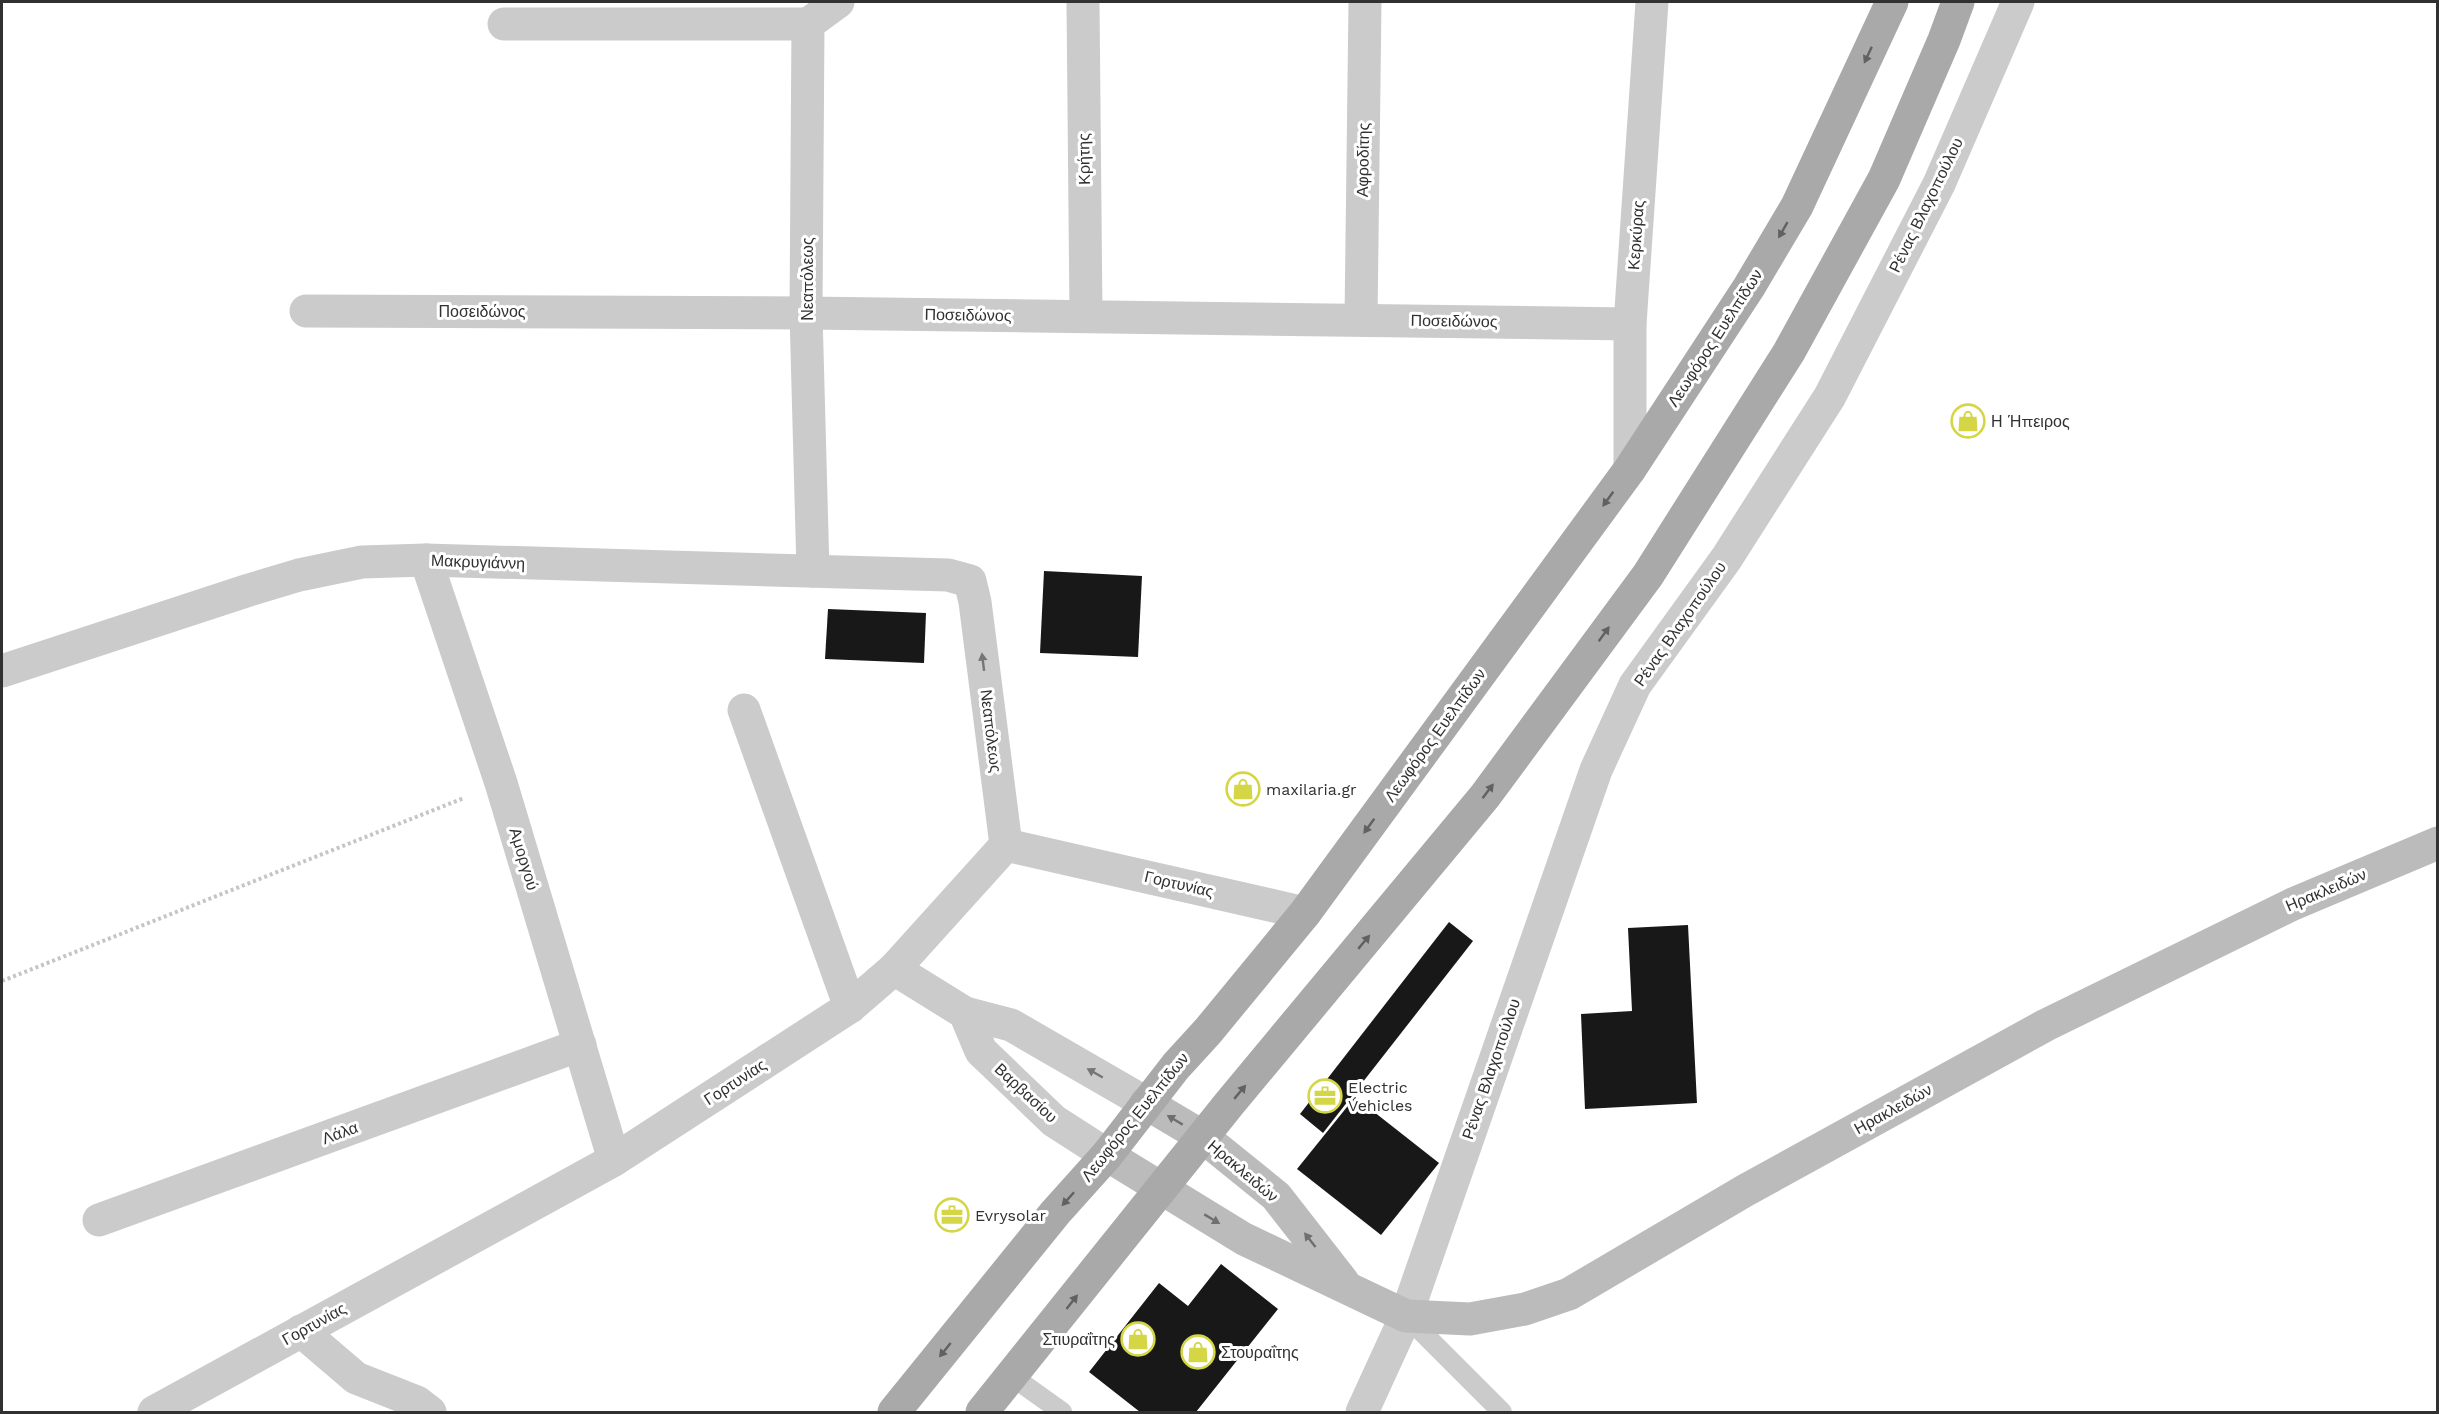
<svg xmlns="http://www.w3.org/2000/svg" width="2439" height="1414" font-family="'Work Sans',sans-serif">
  <style>
    .building { fill: #181818 }
    .lines { fill: none; stroke-linecap: round; stroke-linejoin: round }
    .path { stroke: #c5c5c5; stroke-width: 4; stroke-dasharray: 3 3; stroke-linecap: butt }
    .lane { stroke: #cbcbcb; stroke-width: 20 }
    .street { stroke: #cbcbcb; stroke-width: 33 }
    .secondary { stroke: #bbb; stroke-width: 33 }
    .primary { stroke: #a9a9a9; stroke-width: 33 }
    .oneway { fill: #616161 }
    .oneway2 { fill: #767676 }
    .oneway3 { fill: #6f6f6f }
    .labels { text-anchor: middle; dominant-baseline: central; stroke-width: 6; stroke-linejoin: round; paint-order: stroke }
    .street-label { font-size: 16px; fill: #313131; stroke: #fff }
    .poi-label { font-size: 16px; fill: #313131; stroke: #fff; text-anchor: start }
  </style>
  <rect width="100%" height="100%" fill="#fff"/>
  <g class="building">
    <path d="M1044 571 1142 576 1138 657 1040 653Z"/>
    <path d="M828 609 926 613 924 663 825 659Z"/>
    <path d="M1449 922 1473 941 1323 1133 1300 1114Z"/>
    <path d="M1688 925 1697 1103 1585 1109 1581 1014 1632 1011 1628 928Z"/>
    <path d="M1355 1097 1439 1163 1381 1235 1297 1169Z"/>
    <path d="M1221 1264 1278 1309 1196 1412H1140L1089 1372 1159 1283 1188 1306Z"/>
  </g>
  <g class="lines">
    <path class="path" d="M2 981 464 798"/>
    <g class="lane">
      <path d="M1406 1316 1502 1412"/>
      <path d="M1013 1377 1062 1412"/>
    </g>
    <g class="street">
      <path d="M1083 2 1086 316"/>
      <path d="M504 24H808"/>
      <path d="M306 311 806 313 1630 324"/>
      <path d="M1361 319 1365 2"/>
      <path d="M1630 469V324L1652 2"/>
      <path d="M426 560 501 783 614 1160"/>
      <path d="M813 571 806 313 808 24 838 2"/>
      <path d="M2 671 249 590 299 575 362 562 426 560 948 575 970 581 975 602 1006 845"/>
      <path d="M744 710 850 1007"/>
      <path d="M894 969 965 1013 1011 1025 1146 1103"/>
      <path d="M965 1013 981 1051 1054 1121 1107 1155"/>
      <path d="M99 1220 580 1045"/>
      <path d="M301 1331 356 1378 417 1402 430 1412"/>
      <path d="M154 1412 614 1160 850 1007 894 969 1006 845 1305 913"/>
      <path d="M1362 1412 1406 1316 1596 770 1635 685 1726 559 1830 396 1939 184 2018 2"/>
    </g>
    <g class="secondary">
      <path d="M1146 1103 1203 1137 1276 1196 1343 1282"/>
      <path d="M1107 1155 1244 1239 1406 1316 1470 1319 1525 1309 1569 1294 1746 1190 2046 1025 2293 904 2438 843"/>
    </g>
    <g class="primary">
      <path d="M894 1412 1055 1213 1107 1155 1176 1066 1208 1031 1305 913 1630 469 1749 287 1797 206 1892 2"/>
      <path d="M982 1412 1229 1104 1485 796 1648 575 1789 352 1884 179 1944 40 1958 2"/>
    </g>
  </g>
  <defs><path id="oneway-solid" d="M-6-.8H1V-3.2L6.5 0L1 3.2V.8H-6Z" transform="scale(1.5)"/></defs>
  <g class="oneway">
    <use href="#oneway-solid" transform="translate(1868 55) rotate(115)"/>
    <use href="#oneway-solid" transform="translate(1783 230) rotate(120)"/>
    <use href="#oneway-solid" transform="translate(1608 499) rotate(126)"/>
    <use href="#oneway-solid" transform="translate(1604 634) rotate(-54)"/>
    <use href="#oneway-solid" transform="translate(1488 791) rotate(-53)"/>
    <use href="#oneway-solid" transform="translate(1369 826) rotate(126)"/>
    <use href="#oneway-solid" transform="translate(1364 942) rotate(-50)"/>
    <use href="#oneway-solid" transform="translate(1240 1092) rotate(-50)"/>
    <use href="#oneway-solid" transform="translate(1068 1199) rotate(132)"/>
    <use href="#oneway-solid" transform="translate(1072 1302) rotate(-52)"/>
    <use href="#oneway-solid" transform="translate(945 1350) rotate(129)"/>
  </g>
  <g class="oneway2">
    <use href="#oneway-solid" transform="translate(983 662) rotate(-97)"/>
    <use href="#oneway-solid" transform="translate(1095 1073) rotate(-150)"/>
  </g>
  <g class="oneway3">
    <use href="#oneway-solid" transform="translate(1175 1120) rotate(-149)"/>
    <use href="#oneway-solid" transform="translate(1212 1219) rotate(31)"/>
    <use href="#oneway-solid" transform="translate(1310 1240) rotate(-128)"/>
  </g>
  <defs>
    <symbol id="shop-ring" viewBox="-11 -11 22 22"><circle r="9.5" fill="#fff" stroke="#d5d645" stroke-width="1.5"/><path d="M-5-2.5h2.3a2.7 3.5 0 0 1 5.4 0H5L5.5 6h-11ZM-1.5-2.5h3a1.5 2.3 0 0 0-3 0Z" fill="#d5d645"/></symbol>
    <symbol id="office-ring" viewBox="-11 -11 22 22"><circle r="9.5" fill="#fff" stroke="#d5d645" stroke-width="1.5"/><path d="M-6-3h4V-5.5h4V-3h4V5H-6ZM-1-4.5V-3h2v-1.5ZM-6 0V1H6V0Z" fill="#d5d645"/></symbol>
  </defs>
  <g fill-rule="evenodd">
    <use href="#shop-ring" x="1949" y="402" width="38" height="38"/>
    <use href="#shop-ring" x="1224" y="770" width="38" height="38"/>
    <use href="#office-ring" x="1306" y="1077" width="38" height="38"/>
    <use href="#office-ring" x="933" y="1196" width="38" height="38"/>
    <use href="#shop-ring" x="1119" y="1320" width="38" height="38"/>
    <use href="#shop-ring" x="1179" y="1333" width="38" height="38"/>
  </g>
  <g class="labels">
    <g class="street-label">
      <text transform="translate(1084 159) rotate(-91)">Κρήτης</text>
      <text transform="translate(1363 160) rotate(-89)">Αφροδίτης</text>
      <text transform="translate(1926 205) rotate(-64)">Ρένας Βλαχοπούλου</text>
      <text transform="translate(1636 235) rotate(-86)">Κερκύρας</text>
      <text transform="translate(807 279) rotate(-90)">Νεαπόλεως</text>
      <text x="482" y="311">Ποσειδώνος</text>
      <text transform="translate(968 315) rotate(1)">Ποσειδώνος</text>
      <text transform="translate(1454 321) rotate(1)">Ποσειδώνος</text>
      <text transform="translate(1715 338) rotate(-57)">Λεωφόρος Ευελπίδων</text>
      <text transform="translate(478 562) rotate(2)">Μακρυγιάννη</text>
      <text transform="translate(1680 624) rotate(-55)">Ρένας Βλαχοπούλου</text>
      <text transform="translate(991 731) rotate(83)">Νεαπόλεως</text>
      <text transform="translate(1435 735) rotate(-54)">Λεωφόρος Ευελπίδων</text>
      <text transform="translate(524 859) rotate(73)">Αμοργού</text>
      <text transform="translate(1179 884) rotate(13)">Γορτυνίας</text>
      <text transform="translate(2326 890) rotate(-23)">Ηρακλειδών</text>
      <text transform="translate(1491 1069) rotate(-71)">Ρένας Βλαχοπούλου</text>
      <text transform="translate(735 1082) rotate(-33)">Γορτυνίας</text>
      <text transform="translate(1026 1093) rotate(43)">Βαρβασίου</text>
      <text transform="translate(1893 1109) rotate(-29)">Ηρακλειδών</text>
      <text transform="translate(1135 1117) rotate(-51)">Λεωφόρος Ευελπίδων</text>
      <text transform="translate(340 1133) rotate(-20)">Λάλα</text>
      <text transform="translate(1243 1171) rotate(40)">Ηρακλειδών</text>
      <text transform="translate(314 1324) rotate(-29)">Γορτυνίας</text>
    </g>
    <g class="poi-label">
      <text x="1991" y="421">Η Ήπειρος</text>
      <text x="1266" y="789">maxilaria.gr</text>
      <text x="1348" y="1087">Electric<tspan x="1348" dy="18">Vehicles</tspan></text>
      <text x="975" y="1215">Evrysolar</text>
      <text x="1115" y="1339" text-anchor="end">Στιυραΐτης</text>
      <text x="1221" y="1352">Στουραΐτης</text>
    </g>
  </g>
  <rect width="2439" height="1414" fill="none" stroke="#313131" stroke-width="6"/>
</svg>
